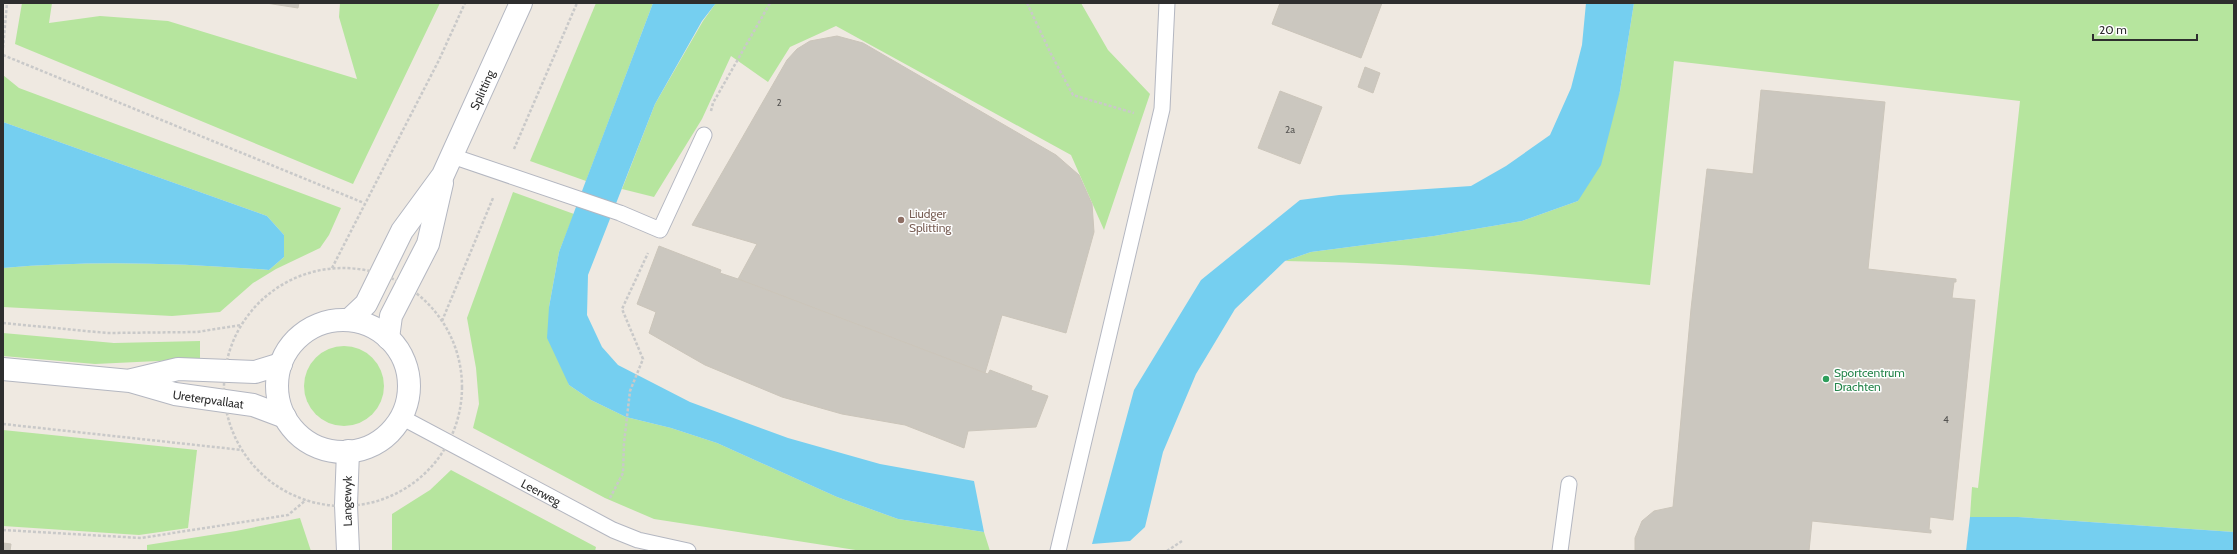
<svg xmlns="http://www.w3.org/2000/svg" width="2237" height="554" font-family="Cabin,sans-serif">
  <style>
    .green { fill: #b6e59e }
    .water { fill: #75cff0 }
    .building { fill: #cbc7bf; stroke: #cbc5ba }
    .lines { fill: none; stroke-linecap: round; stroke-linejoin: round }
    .lane-casing { stroke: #b4b7c1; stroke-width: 17 }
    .street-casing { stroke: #b4b7c1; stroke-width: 24 }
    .secondary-casing { stroke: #b4b7c1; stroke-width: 24 }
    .path { stroke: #c9c9c9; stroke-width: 2.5; stroke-dasharray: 3 2; stroke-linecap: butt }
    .lane { stroke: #fff; stroke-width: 15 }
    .street { stroke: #fff; stroke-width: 22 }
    .secondary { stroke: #fff; stroke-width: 22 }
    .education-dot { fill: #8d6e63; stroke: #fff; stroke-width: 1.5 }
    .leisure-dot { fill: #2e9e5b; stroke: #fff; stroke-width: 1.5 }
    .labels { text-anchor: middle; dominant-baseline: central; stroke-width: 3; stroke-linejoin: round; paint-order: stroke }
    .number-label { font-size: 10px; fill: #555452 }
    .street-label { font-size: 12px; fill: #2e2e2e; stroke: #fff }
    .education-label { font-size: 12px; fill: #785e54; stroke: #fff; text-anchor: start }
    .leisure-label { font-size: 12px; fill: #27864d; stroke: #fff; text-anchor: start }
  </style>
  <rect width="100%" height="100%" fill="#efe9e1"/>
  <g class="green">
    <path d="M22 3H52L49 23 100 16 168 21 357 79 339 17 340 3H440L353 184 15 44Z"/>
    <path d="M596 3H653L586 181 530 161Z"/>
    <path d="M716 3H1081L1108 50 1150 94 1104 230 1071 155 836 26 790 47 768 82 731 56 702 119 654 197 622 189 655 104 703 21Z"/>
    <path d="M1634 3H2234V532L2018 517H1970L1972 487 1978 488 2020 101 1674 61 1650 285C1529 273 1407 263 1285 261L1311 252 1434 236 1522 221 1578 201 1620 91Z"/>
    <path d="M3 75 19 88 341 208 329 235 320 248 276 269 253 283 220 312 172 316 3 307V268C92 260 180 263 269 270L284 257V235L267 216 3 122Z"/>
    <path d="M513 192 574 214 559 252 549 307 569 385 591 400 626 417 671 428 717 443 837 497 898 519 984 532 990 551H862L654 519 605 498 473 428 479 404 476 368 467 318Z"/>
    <path d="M3 333 114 343 200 341V359L95 364 3 356Z"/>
    <circle cx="344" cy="386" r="40"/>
    <path d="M3 430 197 450 188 528 139 535 3 526Z"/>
    <path d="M451 470 596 547 595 551H392V514L430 490Z"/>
    <path d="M300 518 311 551H147V545L236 531Z"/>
  </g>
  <g class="water">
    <path d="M653 3H716L702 21 655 104 588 275 587 315 602 347 618 365 690 402 788 438 880 464 974 481 984 532 898 519 837 497 717 443 671 428 626 417 591 400 569 385 547 338 549 307 559 252Z"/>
    <path d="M1586 3H1634L1620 91 1601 165 1578 201 1522 221 1434 236 1311 252 1285 261 1235 309 1196 374 1163 452 1145 527 1130 541 1092 544 1134 390 1201 280 1300 200 1339 195 1471 186 1506 166 1550 135 1571 88 1582 45Z"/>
    <path d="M3 122 267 216 284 235V257L269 270C180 263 92 260 3 268Z"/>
    <path d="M1970 517H2018L2234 532V551H1966Z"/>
  </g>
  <g class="building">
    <path d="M266 3H299L298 8Z"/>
    <path d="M1280 3H1382L1361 58 1272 24Z"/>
    <path d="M837 36 863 43 1056 155 1079 175 1092 204 1094 232 1066 333 1002 315 985 373 738 279 757 244 692 225 787 60 797 49 810 41Z"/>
    <path d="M1365 67 1380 73 1373 93 1358 87Z"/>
    <path d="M1761 90 1885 102 1868 269 1956 279V282H1954L1952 298 1975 300 1953 520 1930 517 1929 530H1931V533L1812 521 1809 551H1635V538L1642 521 1654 511 1673 507 1691 309 1707 169 1753 174Z"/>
    <path d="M1280 91 1322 107 1300 164 1258 148Z"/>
    <path d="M659 246 721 270 720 273 738 279 985 373 988 374 990 370 1032 386 1031 390 1048 396 1036 427 968 431 964 448 905 425 842 414 782 397 705 365 649 333 656 312 637 304Z"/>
    <path d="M3 543 11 544 10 551H3Z"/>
  </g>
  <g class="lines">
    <defs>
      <g id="lane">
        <path d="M452 156 620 213 660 230 704 135"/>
        <path id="s1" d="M401 417 613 530 638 540 688 551"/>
        <path d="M1058 551 1162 109 1167 3"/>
        <path d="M1560 551 1569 484"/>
      </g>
      <g id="street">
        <path id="s2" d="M348 551 346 505 348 451"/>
      </g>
      <g id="secondary">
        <path id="s3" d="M349 320 366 304 402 231 443 175 521 3"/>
        <circle cx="343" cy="386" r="66"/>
        <path d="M388 338 391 316 428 244 442 183"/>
        <path id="s4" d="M3 369 130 381 175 394 253 405 285 417"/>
        <path d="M132 380 178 369 255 372 281 364"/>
      </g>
    </defs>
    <use href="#lane" class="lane-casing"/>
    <use href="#street" class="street-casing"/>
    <use href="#secondary" class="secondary-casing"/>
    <g class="path">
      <path d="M1027 3 1051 54 1073 95 1134 113"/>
      <path d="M3 48 7 3"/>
      <path d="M3 55 364 203"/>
      <path d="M711 111 713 103 770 3"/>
      <path d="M514 149 577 3"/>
      <path d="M332 268 439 60 465 3"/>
      <circle cx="343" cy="387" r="119"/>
      <path d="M442 321 493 198"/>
      <path d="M3 323 107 333 197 332 241 325"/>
      <path d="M3 424 242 450"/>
      <path d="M610 498 623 473 624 443 630 391 643 359 622 309 648 253"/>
      <path d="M3 530 141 538 288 515 306 500"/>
      <path d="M1167 551 1182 541"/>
    </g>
    <use href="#lane" class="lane"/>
    <use href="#street" class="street"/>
    <use href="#secondary" class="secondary"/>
  </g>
  <circle class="education-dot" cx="901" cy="220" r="4"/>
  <circle class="leisure-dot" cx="1826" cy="379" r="4"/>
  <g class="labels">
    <g class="number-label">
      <text x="779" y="102">2</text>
      <text x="1290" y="129">2a</text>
      <text x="1946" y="419">4</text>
    </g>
    <g class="street-label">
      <text stroke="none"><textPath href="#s3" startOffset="268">Splitting</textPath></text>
      <text stroke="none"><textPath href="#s4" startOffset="208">Ureterpvallaat</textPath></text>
      <text stroke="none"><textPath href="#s1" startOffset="159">Leerweg</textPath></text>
      <text stroke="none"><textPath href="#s2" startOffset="50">Langewyk</textPath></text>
    </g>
    <g class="education-label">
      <text x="909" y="213">Liudger<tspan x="909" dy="14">Splitting</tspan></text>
    </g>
    <g class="leisure-label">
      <text x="1834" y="372">Sportcentrum<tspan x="1834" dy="14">Drachten</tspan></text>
    </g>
  </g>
  <rect width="2237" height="554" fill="none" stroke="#2e2e2e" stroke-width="8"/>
  <path d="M2093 34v6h104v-6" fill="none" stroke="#2e2e2e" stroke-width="2"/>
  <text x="2099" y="34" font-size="12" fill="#2e2e2e" stroke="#ffffff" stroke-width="3" paint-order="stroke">20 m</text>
</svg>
